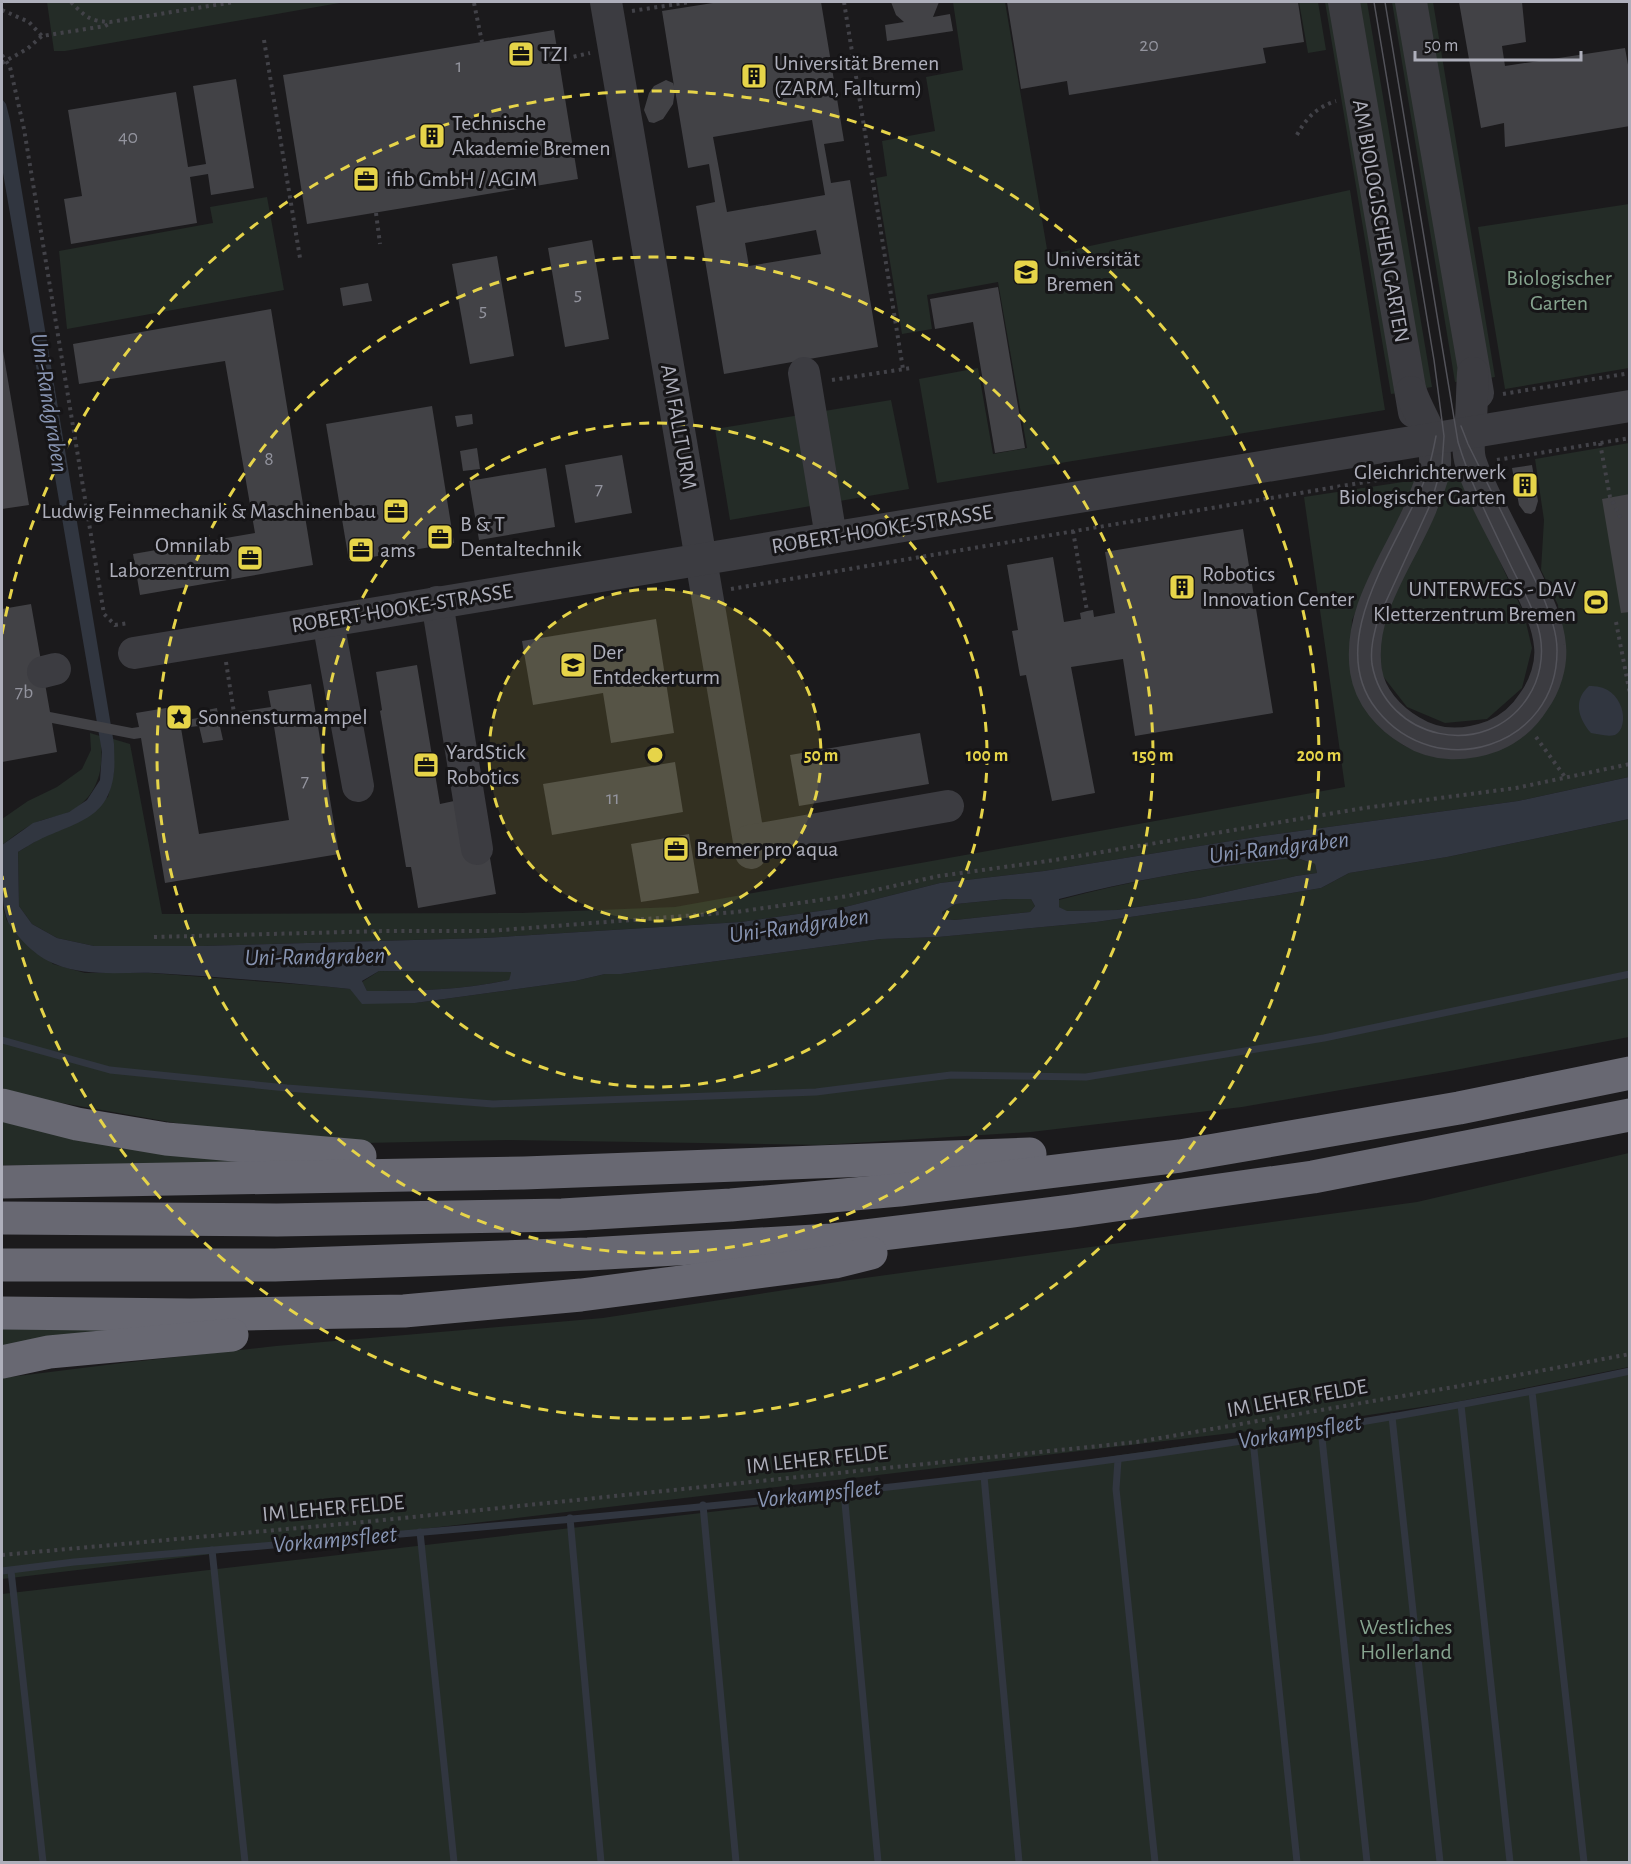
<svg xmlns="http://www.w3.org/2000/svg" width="1631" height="1864" font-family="'Alegreya Sans',sans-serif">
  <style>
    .green { fill: #242c27 }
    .water { fill: #313640; fill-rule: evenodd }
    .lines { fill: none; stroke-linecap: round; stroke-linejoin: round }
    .stream { stroke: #313640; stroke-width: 7 }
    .building { fill: #424246; fill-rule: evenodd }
    .path { stroke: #424248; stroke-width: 4; stroke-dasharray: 3 4.5; stroke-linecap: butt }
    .minor { stroke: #3c3c41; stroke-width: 32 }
    .highway { stroke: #686872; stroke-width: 33 }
    .tram { stroke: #53535a; stroke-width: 1.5 }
    .ring { fill: none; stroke: #e6d449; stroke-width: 3; stroke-dasharray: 10 8 }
    .labels { text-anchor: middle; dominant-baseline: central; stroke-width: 6; stroke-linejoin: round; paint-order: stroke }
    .number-label { font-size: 20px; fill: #93949e }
    .poi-label { font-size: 22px; fill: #aeafbb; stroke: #161517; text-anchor: start }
    .street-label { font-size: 22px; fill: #aeafbb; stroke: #161517 }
    .park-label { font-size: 22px; fill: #86a48f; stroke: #161517 }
    .water-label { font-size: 24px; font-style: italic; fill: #8895b3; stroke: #161517 }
    .centre { fill: #e6d449; stroke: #161517; stroke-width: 3 }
    .ring-label { font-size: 18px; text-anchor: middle; font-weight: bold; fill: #e6d449; stroke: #161517; stroke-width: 6; stroke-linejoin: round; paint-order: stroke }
  </style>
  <rect width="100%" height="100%" fill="#1b1a1c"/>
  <g class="green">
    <path d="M47 2H345L65 51H54Z"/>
    <path d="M953 2H1005L1048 255 1350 190 1385 410 937 483 919 379 978 368 993 454 1027 448 998 282 927 295 932 329 902 334 876 178 887 176 882 141 935 131 926 77 963 70Z"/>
    <path d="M1299 2H1318L1326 50 1308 53Z"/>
    <path d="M1325 2H1331L1404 392 1391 394Z"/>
    <path d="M1355 2H1367L1432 387 1420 389Z"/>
    <path d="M1392 2H1404L1467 380 1455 382Z"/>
    <path d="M1425 2H1433L1495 377 1483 379Z"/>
    <path d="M267 197 284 290 67 329 59 251 213 223 210 207Z"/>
    <path d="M1629 204V368L1505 389 1478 227Z"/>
    <path d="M891 400 909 489 730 520 715 429Z"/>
    <path d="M1629 443V777L1518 801 1262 836 1044 871 940 883 841 908 741 922 484 938 204 946H94L57 938 32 924 19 906 18 852 108 797 114 772 113 739 130 744 162 914 522 913 675 907 1345 787 1304 497 1416 480 1352 620 1351 646 1383 728 1403 745 1426 755 1468 758 1564 664 1558 605 1541 570 1544 520 1535 459Z"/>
    <path d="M1459 472 1524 614 1532 648 1522 688 1487 719 1445 723 1407 707 1382 675 1378 630 1445 475Z"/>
    <path d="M90 733 100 736C105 766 99 797 69 812 57 817 44 818 33 824 22 829 12 838 2 845V819L28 801 57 787 82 769 91 750Z"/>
    <path d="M1629 819V1037L1450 1071 1242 1107 1031 1132 822 1145 508 1140 364 1143 198 1127 39 1099 2 1088V905L7 921 53 964 85 973H151L321 986 350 989 415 1003 575 981 605 974H621L881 939 938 937 1096 922 1274 896 1321 888 1349 873 1447 857Z"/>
    <path d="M1297 858 1315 864 1317 873 1296 876 1199 898 1117 910 1066 911 1059 907V900C1137 879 1217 865 1297 858Z"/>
    <path d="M1007 899H1031L1035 906 1030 912 955 920 944 919 942 912 956 904Z"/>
    <path d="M379 971 512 972 509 980C462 990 415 991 367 991L362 982Z"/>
    <path d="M2 1117 325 1166 2 1165Z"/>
    <path d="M1629 1153V1367L1461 1401 1316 1423 2 1579V1378L122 1363 276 1346 603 1318 850 1280 1417 1202Z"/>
    <path d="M195 1322 2 1352V1323Z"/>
    <path d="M1629 1370V1862H2V1594L796 1502 1432 1410Z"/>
  </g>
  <g class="water">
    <path d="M2 99 6 104 10 120 114 744C114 753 115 763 114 772 109 820 75 822 39 840 32 843 25 848 18 852L19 906 32 924 57 938 94 946H204L484 938 741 922 841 908 940 883 1044 871 1262 836 1518 801 1629 777V819L1447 857 1349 873 1321 888 1274 896 1096 922 938 937 881 939 621 974H605L575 981 415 1003 362 1004 350 989C285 982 219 977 154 973 120 972 86 977 55 964 36 957 18 938 8 922 0 903 2 867 2 845L33 823 69 812 87 800 100 780 102 752 2 167ZM1297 858 1315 864 1317 873 1296 876 1199 898 1117 910 1067 911 1059 907V899C1137 879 1217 865 1297 858ZM1007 899H1031L1035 906 1030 912 955 920 944 919 942 912 956 904ZM379 971 511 972V973L509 980C462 990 415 991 367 991L362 981Z"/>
    <path d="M1589 686C1624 684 1631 727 1615 735 1607 737 1598 734 1591 733 1578 718 1573 700 1589 686Z"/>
  </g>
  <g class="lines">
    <g class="stream">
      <path d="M2 1040 110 1070 287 1088 493 1104 816 1092 951 1075 1086 1077 1324 1038 1630 974"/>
      <path d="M1532 1392 1584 1862"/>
      <path d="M1461 1405 1510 1862"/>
      <path d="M1392 1417 1440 1862"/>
      <path d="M1321 1429 1367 1862"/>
      <path d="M1253 1440 1297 1862"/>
      <path d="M1118 1460 1116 1489 1155 1862"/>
      <path d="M984 1476 1019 1862"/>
      <path d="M844 1492 878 1862"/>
      <path d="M703 1505 736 1862"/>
      <path d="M570 1518 601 1862"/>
      <path d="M420 1532 454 1862"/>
      <path d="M212 1550 245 1862"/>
      <path d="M2 1571 74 1562C594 1517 1118 1481 1630 1371"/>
      <path d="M11 1571 43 1862"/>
    </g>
  </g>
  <g class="building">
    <path d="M719 2H821L844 141 824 144 831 183 850 180 878 347 724 374 696 206 715 202 709 164 688 168 675 90 673 104 663 119 654 123 649 122 644 110 649 93 654 86 666 80 673 83 674 86 662 11ZM812 120 825 195 727 212 713 137ZM816 230 821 254 749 266 745 243Z"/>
    <path d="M891 2H939L933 17 950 14 953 31 887 41 885 25 904 22 896 15Z"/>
    <path d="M1007 2H1298L1304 42 1263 48 1266 63 1069 95 1067 81 1021 89Z"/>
    <path d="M1459 2H1522L1526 42 1502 46 1505 66 1625 48 1630 76V126L1505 147 1504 123 1481 128Z"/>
    <path d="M554 30 578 179 307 224 283 75Z"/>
    <path d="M236 79 254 188 211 195 208 174 190 177 197 223 71 244 64 199 82 196 68 110 176 92 188 167 206 164 193 86Z"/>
    <path d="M592 240 609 339 565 347 548 248Z"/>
    <path d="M497 256 514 356 470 364 452 264Z"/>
    <path d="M368 283 372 301 343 306 340 288Z"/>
    <path d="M998 287 1025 448 995 453 973 322 935 329 930 299Z"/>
    <path d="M271 309 313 565 140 595 133 554 255 533 225 361 79 384 73 344Z"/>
    <path d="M2 345 29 505 2 509Z"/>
    <path d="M432 406 454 543 349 561 326 424Z"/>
    <path d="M472 414 473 424 457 427 455 416Z"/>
    <path d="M477 448 480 469 463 471 460 451Z"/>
    <path d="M622 455 632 513 575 523 565 465Z"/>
    <path d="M1532 465 1538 501 1535 511 1531 514 1525 513 1519 505 1512 468Z"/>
    <path d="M546 468 555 527 479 540 469 481Z"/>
    <path d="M1630 494V612L1621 613 1602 499Z"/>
    <path d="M1243 529 1273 713 1135 736 1123 659 1071 667 1095 793 1052 801 1026 675 1020 676 1012 631 1018 630 1007 565 1053 557 1064 622 1081 619 1080 613 1087 611 1093 610 1094 617 1115 613 1105 552Z"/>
    <path d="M31 604 50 712 132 728 139 727 136 713 178 706 180 721 198 718 197 712 217 708 218 715 271 707 268 691 311 684 339 854 165 883 141 738 134 739 52 723 57 752 2 762V609ZM272 714 289 820 199 834 181 728 199 726 203 743 223 740 219 722Z"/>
    <path d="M656 619 674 733 611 743 603 693 533 705 522 641Z"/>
    <path d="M417 665 440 804 454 801 464 856 489 852 496 894 418 908 411 867H406L380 711 382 710 376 672Z"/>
    <path d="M920 733 929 784 799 806 790 755Z"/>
    <path d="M675 762 683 812 552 835 543 784Z"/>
    <path d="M689 834 699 893 641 902 631 844Z"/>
  </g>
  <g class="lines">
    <g class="path">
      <path d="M71 2C86 17 89 21 110 22L234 2"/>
      <path d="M844 2 903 369"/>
      <path d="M474 3 482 42"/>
      <path d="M2 10 29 22 42 36 105 26 110 23"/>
      <path d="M632 11 690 2"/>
      <path d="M264 40 300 258"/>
      <path d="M2 55 10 67 24 129 104 614 115 625 129 623"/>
      <path d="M559 60 590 53"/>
      <path d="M2 63 27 49 42 36"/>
      <path d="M1297 135C1306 118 1317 107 1336 101"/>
      <path d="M376 213 380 244"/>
      <path d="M832 380 911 368"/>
      <path d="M1503 394 1630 373"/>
      <path d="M1600 443 1610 497 1622 520"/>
      <path d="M1497 460 1630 438"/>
      <path d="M1073 531 1087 611"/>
      <path d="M731 589 1407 475"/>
      <path d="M1616 622 1630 694"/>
      <path d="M226 662 234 713"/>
      <path d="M1536 737 1565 777"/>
      <path d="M154 937 385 931H489L736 912 848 896 939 876 1055 860 1364 808 1516 788 1630 764"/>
      <path d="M2 1555 364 1522 1137 1442 1454 1387 1630 1354"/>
    </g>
    <g class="minor">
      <path d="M606 2 751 853"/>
      <path d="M1344 2 1414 412"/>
      <path d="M1411 2 1478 393"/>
      <path d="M804 373 831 537"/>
      <path d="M1411 392C1419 416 1437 437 1435 464 1434 479 1426 493 1421 507 1399 560 1357 611 1366 671 1370 697 1389 718 1411 731 1436 747 1466 746 1493 736 1510 729 1524 717 1534 701 1545 686 1552 664 1550 646 1548 622 1536 599 1526 578 1508 540 1485 503 1471 463 1466 449 1470 434 1471 419 1472 404 1472 389 1473 373"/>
      <path d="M437 602 477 849"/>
      <path d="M328 621 358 786"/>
      <path d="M134 653 1630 406"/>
      <path d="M43 672 55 669"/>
      <path d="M749 841 948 806"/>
    </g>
    <g class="highway">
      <path d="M2 1105 77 1124 166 1139 360 1156"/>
      <path d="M2 1182 524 1173 1030 1154"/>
      <path d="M2 1218 277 1220 562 1215 731 1205 899 1190 1180 1156 1459 1108 1630 1073"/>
      <path d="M2 1265H275L588 1254 832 1240 1072 1211 1313 1177 1630 1115"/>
      <path d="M2 1313 191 1315 404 1311 581 1295 835 1262 871 1253"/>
      <path d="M2 1362 49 1352 232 1335"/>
    </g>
    <g class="tram">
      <path d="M1374 2 1434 360 1444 436 1442 465 1431 503 1378 619C1374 634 1370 648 1372 664 1385 740 1486 762 1528 697 1540 679 1544 656 1540 635 1535 610 1521 587 1510 564 1491 524 1471 485 1458 442L1385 2"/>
      <path d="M1436 436C1433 452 1430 468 1423 484 1396 549 1323 643 1377 710 1437 785 1558 747 1557 650 1557 631 1549 612 1542 594L1468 444 1461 426"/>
    </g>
  </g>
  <circle cx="655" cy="755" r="166" fill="#e6d449" fill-opacity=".12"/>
  <g class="ring">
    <circle cx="655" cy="755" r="166"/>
    <circle cx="655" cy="755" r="332"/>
    <circle cx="655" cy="755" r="498"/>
    <path d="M2 634A664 664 0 1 1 2 876"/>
  </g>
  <defs>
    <symbol id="office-square" viewBox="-11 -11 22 22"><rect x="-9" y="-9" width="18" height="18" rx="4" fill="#e6d449" stroke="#161517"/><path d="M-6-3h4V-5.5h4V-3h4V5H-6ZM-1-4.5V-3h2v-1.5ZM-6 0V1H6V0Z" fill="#111"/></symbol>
    <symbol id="building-square" viewBox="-11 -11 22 22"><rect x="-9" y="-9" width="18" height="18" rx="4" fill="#e6d449" stroke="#161517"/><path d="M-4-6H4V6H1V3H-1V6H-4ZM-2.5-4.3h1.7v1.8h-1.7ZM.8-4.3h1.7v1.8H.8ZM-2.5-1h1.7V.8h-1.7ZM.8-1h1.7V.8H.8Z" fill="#111"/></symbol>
    <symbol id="university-square" viewBox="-11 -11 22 22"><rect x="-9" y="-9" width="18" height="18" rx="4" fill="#e6d449" stroke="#161517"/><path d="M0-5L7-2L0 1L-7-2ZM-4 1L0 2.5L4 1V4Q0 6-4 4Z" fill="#111"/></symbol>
    <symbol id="stadium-square" viewBox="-11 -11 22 22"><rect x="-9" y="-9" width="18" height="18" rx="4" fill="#e6d449" stroke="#161517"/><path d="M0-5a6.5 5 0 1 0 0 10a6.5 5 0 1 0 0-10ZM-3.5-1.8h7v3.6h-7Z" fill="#111"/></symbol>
    <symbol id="school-square" viewBox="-11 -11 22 22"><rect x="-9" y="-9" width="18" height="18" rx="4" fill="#e6d449" stroke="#161517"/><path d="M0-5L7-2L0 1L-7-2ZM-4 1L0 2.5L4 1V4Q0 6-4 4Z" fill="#111"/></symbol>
    <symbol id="sight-square" viewBox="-11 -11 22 22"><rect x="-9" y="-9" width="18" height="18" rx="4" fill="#e6d449" stroke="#161517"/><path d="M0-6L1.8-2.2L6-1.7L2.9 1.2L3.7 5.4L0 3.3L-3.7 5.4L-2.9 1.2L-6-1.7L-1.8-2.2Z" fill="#111"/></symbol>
  </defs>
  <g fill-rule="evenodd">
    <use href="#office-square" x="506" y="39" width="30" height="30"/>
    <use href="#building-square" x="739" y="61" width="30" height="30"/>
    <use href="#building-square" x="417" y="121" width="30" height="30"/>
    <use href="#office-square" x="351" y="164" width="30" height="30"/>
    <use href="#university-square" x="1011" y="257" width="30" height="30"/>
    <use href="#building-square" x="1510" y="470" width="30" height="30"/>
    <use href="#office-square" x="381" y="496" width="30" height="30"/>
    <use href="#office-square" x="425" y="522" width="30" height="30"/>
    <use href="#office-square" x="346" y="535" width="30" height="30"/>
    <use href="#office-square" x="235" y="543" width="30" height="30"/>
    <use href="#building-square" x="1167" y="572" width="30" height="30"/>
    <use href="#stadium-square" x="1581" y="587" width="30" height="30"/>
    <use href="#school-square" x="558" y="650" width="30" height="30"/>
    <use href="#sight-square" x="164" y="702" width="30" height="30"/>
    <use href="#office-square" x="411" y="750" width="30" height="30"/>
    <use href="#office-square" x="661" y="834" width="30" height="30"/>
  </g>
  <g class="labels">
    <g class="number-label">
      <text x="1149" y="45">20</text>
      <text x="459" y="66">1</text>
      <text x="128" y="137">40</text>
      <text x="578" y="294">5</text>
      <text x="483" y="310">5</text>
      <text x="269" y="459">8</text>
      <text x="599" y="489">7</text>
      <text x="24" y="692">7b</text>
      <text x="305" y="781">7</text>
      <text x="613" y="798">11</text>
    </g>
    <g class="poi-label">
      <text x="540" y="54">TZI</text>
      <text x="774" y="63">Universität Bremen<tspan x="774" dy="25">(ZARM, Fallturm)</tspan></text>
      <text x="452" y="123">Technische<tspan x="452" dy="25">Akademie Bremen</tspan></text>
      <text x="386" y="179">ifib GmbH / AGIM</text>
      <text x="1046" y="259">Universität<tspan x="1046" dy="25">Bremen</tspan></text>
      <text x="1506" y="472" text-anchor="end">Gleichrichterwerk<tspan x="1506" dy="25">Biologischer Garten</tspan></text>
      <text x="376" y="511" text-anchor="end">Ludwig Feinmechanik &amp; Maschinenbau</text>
      <text x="460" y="524">B &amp; T<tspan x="460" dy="25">Dentaltechnik</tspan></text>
      <text x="230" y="545" text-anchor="end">Omnilab<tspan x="230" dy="25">Laborzentrum</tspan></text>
      <text x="380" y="550">ams</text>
      <text x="1202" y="574">Robotics<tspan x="1202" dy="25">Innovation Center</tspan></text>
      <text x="1576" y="589" text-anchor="end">UNTERWEGS - DAV<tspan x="1576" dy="25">Kletterzentrum Bremen</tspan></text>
      <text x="592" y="652">Der<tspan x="592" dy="25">Entdeckerturm</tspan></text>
      <text x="198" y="717">Sonnensturmampel</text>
      <text x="446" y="752">YardStick<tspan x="446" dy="25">Robotics</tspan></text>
      <text x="696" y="849">Bremer pro aqua</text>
    </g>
    <g class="street-label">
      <text transform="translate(1381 221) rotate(80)">AM BIOLOGISCHEN GARTEN</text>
      <text transform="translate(679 427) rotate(80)">AM FALLTURM</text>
      <text transform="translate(882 529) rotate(-9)">ROBERT-HOOKE-STRASSE</text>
      <text transform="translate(402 608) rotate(-9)">ROBERT-HOOKE-STRASSE</text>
      <text transform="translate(1297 1398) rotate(-10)">IM LEHER FELDE</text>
      <text transform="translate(817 1459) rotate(-6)">IM LEHER FELDE</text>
      <text transform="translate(333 1508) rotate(-5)">IM LEHER FELDE</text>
    </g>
    <g class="park-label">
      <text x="1559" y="278">Biologischer<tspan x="1559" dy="25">Garten</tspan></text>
      <text x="1406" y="1627">Westliches<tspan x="1406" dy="25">Hollerland</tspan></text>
    </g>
    <g class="water-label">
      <text transform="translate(49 403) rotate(81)">Uni-Randgraben</text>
      <text transform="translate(1279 848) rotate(-7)">Uni-Randgraben</text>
      <text transform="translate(799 926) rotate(-8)">Uni-Randgraben</text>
      <text transform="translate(315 957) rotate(-1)">Uni-Randgraben</text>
      <text transform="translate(1300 1432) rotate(-9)">Vorkampsfleet</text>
      <text transform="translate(819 1494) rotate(-6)">Vorkampsfleet</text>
      <text transform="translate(335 1540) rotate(-5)">Vorkampsfleet</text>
    </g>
  </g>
  <circle cx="655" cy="755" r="9" class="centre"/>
  <g class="ring-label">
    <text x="821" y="761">50 m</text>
    <text x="987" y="761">100 m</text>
    <text x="1153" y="761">150 m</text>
    <text x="1319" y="761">200 m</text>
  </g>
  <rect width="1631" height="1864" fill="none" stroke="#aeafbb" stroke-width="6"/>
  <path d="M1415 51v9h166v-9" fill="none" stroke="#aeafbb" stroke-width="3"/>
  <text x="1424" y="51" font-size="18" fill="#aeafbb" stroke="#161517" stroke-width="4.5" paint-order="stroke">50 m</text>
</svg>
